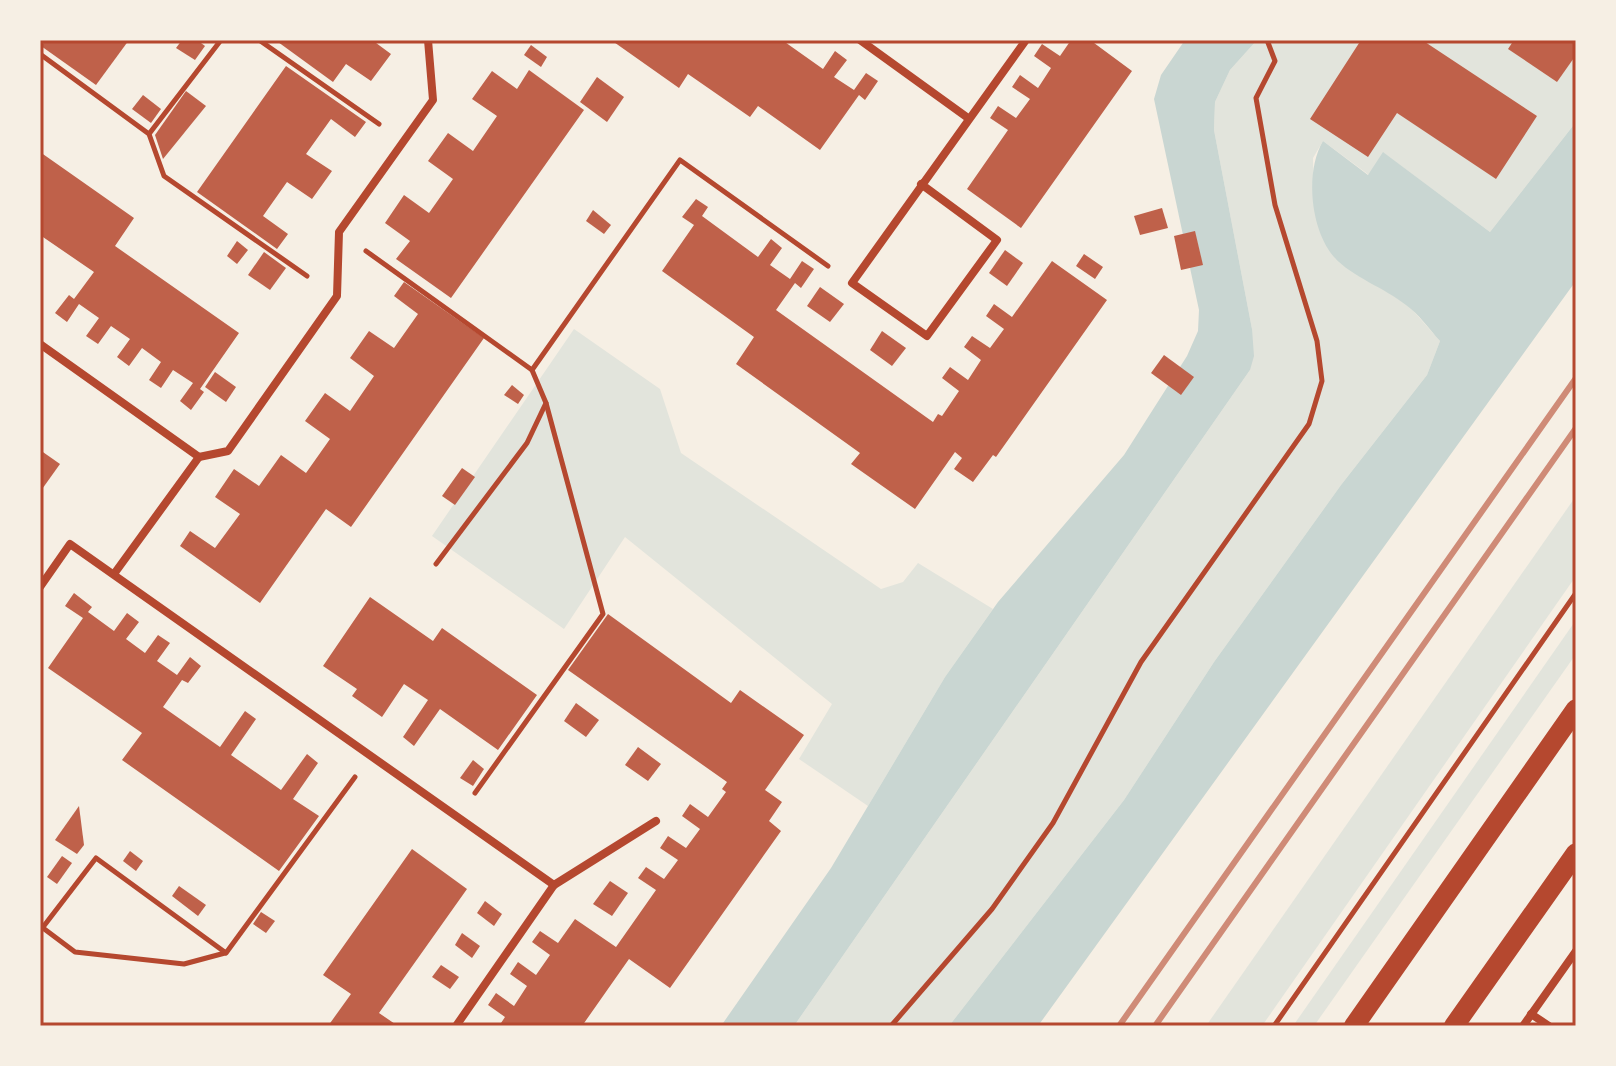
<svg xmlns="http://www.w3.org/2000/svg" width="1616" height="1066" font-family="'Varela Round',sans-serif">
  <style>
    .green { fill: #e2e4dc }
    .water { fill: #c9d6d2 }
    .building { fill: #bf614a }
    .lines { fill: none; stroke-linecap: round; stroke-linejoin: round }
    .path { stroke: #b5482f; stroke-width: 5 }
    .minor { stroke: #b5482f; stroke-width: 8 }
    .primary { stroke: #b5482f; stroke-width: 20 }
    .rail { stroke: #cf8b77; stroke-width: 6 }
    .neatline { fill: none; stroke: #b5482f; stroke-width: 3 }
  </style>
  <rect width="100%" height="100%" fill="#f6efe4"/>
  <g class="green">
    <path d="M1257 40H1576V122L1490 232 1384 153 1369 175 1323 141 1313 158 1314 205 1335 258 1409 306 1440 341 1427 375 1341 485 1214 662 1124 800 949 1026H794L1250 370 1252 329 1214 130 1215 102 1230 70Z"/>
    <path d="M574 329 660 389 681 453 881 589 903 582 918 563 993 609 945 677 868 806 799 759 832 704 625 537 564 629 432 536Z"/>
    <path d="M1576 496V576L1262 1026H1206Z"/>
    <path d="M1576 620V654L1314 1026H1293Z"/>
  </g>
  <g class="water">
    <path d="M1185 40H1257L1230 70 1215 102 1214 130 1252 329 1254 356 1250 370 794 1026H721L831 868 945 677 998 602 1124 455 1187 356 1198 331 1199 310 1154 99 1161 75Z"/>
    <path d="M1576 122V281L1570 289 1038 1026H949L1124 800 1214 662 1341 485 1427 375 1440 341C1429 329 1419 314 1406 305 1385 288 1352 277 1334 257 1310 229 1305 171 1323 141L1368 175 1383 152 1490 232Z"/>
  </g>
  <g class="building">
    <path d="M46 40H129L96 85 41 46Z"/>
    <path d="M182 40H197L205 46 195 60 176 48Z"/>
    <path d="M280 40H372L391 54 371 81 346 64 333 82 278 42Z"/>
    <path d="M611 40H782L823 69 835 51 847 60 834 77 854 90 866 73 878 81 865 100 859 95 820 150 758 106 750 117 688 74 679 88Z"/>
    <path d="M1071 40H1090L1132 71 1021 228 967 189 1008 130 990 118 998 106 1016 118 1030 99 1012 87 1020 75 1038 88 1051 68 1034 56 1042 44 1060 56Z"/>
    <path d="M1361 40H1422L1537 116 1496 179 1397 113 1368 157 1310 119Z"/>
    <path d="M1514 40H1576V55L1557 82 1508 49Z"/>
    <path d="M531 45 547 57 541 67 524 55Z"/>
    <path d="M286 66 366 122 355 137 331 119 306 154 332 171 312 199 287 182 263 216 288 234 277 249 197 192Z"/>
    <path d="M529 70 584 110 451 298 396 259 410 241 385 223 404 195 429 213 453 179 428 161 448 133 473 151 497 116 472 99 492 71 517 89Z"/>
    <path d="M597 77 624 97 607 122 580 102Z"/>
    <path d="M186 91 206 106 163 159 155 135Z"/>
    <path d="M143 95 161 109 151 123 132 109Z"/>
    <path d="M40 152 134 218 115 246 239 333 200 389 204 392 191 410 180 401 193 383 173 370 161 388 149 380 161 362 142 348 129 366 117 357 130 339 111 326 98 344 86 336 99 318 79 304 67 322 55 313 69 295 74 299 94 272 40 235Z"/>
    <path d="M696 199 708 207 702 216 758 257 771 239 782 248 770 265 790 279 802 261 814 269 801 288 795 283 776 310 933 422 938 414 942 416 959 391 942 378 950 367 968 380 981 360 964 347 972 336 990 348 1004 329 986 316 994 304 1012 317 1052 261 1107 300 996 457 993 455 973 482 954 469 962 458 955 452 915 509 851 464 860 453 736 364 754 337 662 271 694 225 682 217Z"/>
    <path d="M1162 208 1168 228 1140 235 1134 216Z"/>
    <path d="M593 210 611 225 604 234 586 221Z"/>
    <path d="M1195 231 1203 265 1181 270 1174 236Z"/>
    <path d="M237 241 248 250 237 264 227 256Z"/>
    <path d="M1005 250 1023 263 1007 286 989 273Z"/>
    <path d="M264 252 286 268 270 290 248 275Z"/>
    <path d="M1084 254 1103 267 1095 279 1076 266Z"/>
    <path d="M404 282 484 338 351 527 326 509 260 603 180 546 190 531 215 548 240 514 215 497 234 469 259 486 281 455 306 473 330 439 305 421 325 393 350 411 374 376 350 358 369 331 394 348 418 314 394 296Z"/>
    <path d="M820 287 844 304 830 322 807 306Z"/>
    <path d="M882 331 906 348 892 366 870 350Z"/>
    <path d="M1164 355 1194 377 1181 395 1151 373Z"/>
    <path d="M215 372 236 387 226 402 205 387Z"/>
    <path d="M512 385 524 395 518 404 504 395Z"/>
    <path d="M40 450 60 464 40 492Z"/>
    <path d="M462 468 475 477 455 505 442 496Z"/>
    <path d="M74 593 92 607 88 612 114 631 127 613 139 622 126 639 145 653 158 635 170 643 157 661 177 675 190 657 201 666 188 683 182 680 163 707 220 747 245 711 256 719 231 755 281 790 307 754 318 763 293 799 319 816 279 871 122 760 142 733 48 668 83 618 65 606Z"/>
    <path d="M370 597 433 641 442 628 537 695 498 750 440 709 414 746 403 737 428 700 404 684 382 717 352 696 357 689 323 666Z"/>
    <path d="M608 614 731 703 740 690 804 735 765 790 782 802 769 821 781 831 670 988 629 959 582 1026H499L505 1017 488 1005 496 993 514 1006 527 986 510 974 518 962 536 975 550 955 532 942 540 931 558 943 575 919 616 947 656 890 638 878 646 867 664 879 678 860 660 848 668 836 686 848 700 829 682 816 690 804 708 817 726 792 722 789 727 782 568 670Z"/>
    <path d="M576 703 599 720 586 737 564 721Z"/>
    <path d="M638 747 661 764 648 781 625 765Z"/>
    <path d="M473 760 484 769 473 786 460 778Z"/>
    <path d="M79 806 84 845 77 854 55 840Z"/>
    <path d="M412 849 467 889 379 1013 398 1026H328L351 994 323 975Z"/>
    <path d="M130 851 143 861 136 871 123 861Z"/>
    <path d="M62 856 72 863 57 884 47 877Z"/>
    <path d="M610 881 628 893 612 916 593 904Z"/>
    <path d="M179 886 206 905 198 916 172 896Z"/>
    <path d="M485 901 502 914 494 926 477 913Z"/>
    <path d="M261 912 275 921 266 933 253 924Z"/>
    <path d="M462 933 480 946 472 958 455 945Z"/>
    <path d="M441 965 459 977 450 989 432 977Z"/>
  </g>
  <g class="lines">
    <g class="path">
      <path d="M259 40 379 124"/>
      <path d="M40 54 149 134 164 176 307 276"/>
      <path d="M149 134 221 40"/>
      <path d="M366 251 532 370 680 160 828 266"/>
      <path d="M436 564 527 443 546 403 532 370"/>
      <path d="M475 793 603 614 546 403"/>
      <path d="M43 928 75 952 184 964 225 953"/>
      <path d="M40 931 96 858 226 953 355 777"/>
      <path d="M891 1026 992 909 1053 823 1141 662 1309 424 1322 381 1317 341 1275 205 1256 98 1275 61 1267 40"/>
      <path d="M1274 1026 1576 593"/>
    </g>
    <g class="minor">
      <path d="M860 40 968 118"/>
      <path d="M921 184 997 240 927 336 852 283 1026 40"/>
      <path d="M40 344 199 457 114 574"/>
      <path d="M199 457 228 451 337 296 339 232 433 100 428 40"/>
      <path d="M40 587 70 544 554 885 656 821"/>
      <path d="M1531 1014 1549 1026"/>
      <path d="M456 1026 554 885"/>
      <path d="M1523 1026 1576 951"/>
    </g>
    <g class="primary">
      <path d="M1354 1026 1576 709"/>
      <path d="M1454 1026 1576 853"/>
    </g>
    <g class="rail">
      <path d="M1119 1026 1576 378"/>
      <path d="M1155 1026 1576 428"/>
    </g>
  </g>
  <rect width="1616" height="1066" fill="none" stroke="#f6efe4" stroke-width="84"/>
  <rect x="42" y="42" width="1532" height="982" class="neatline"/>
</svg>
